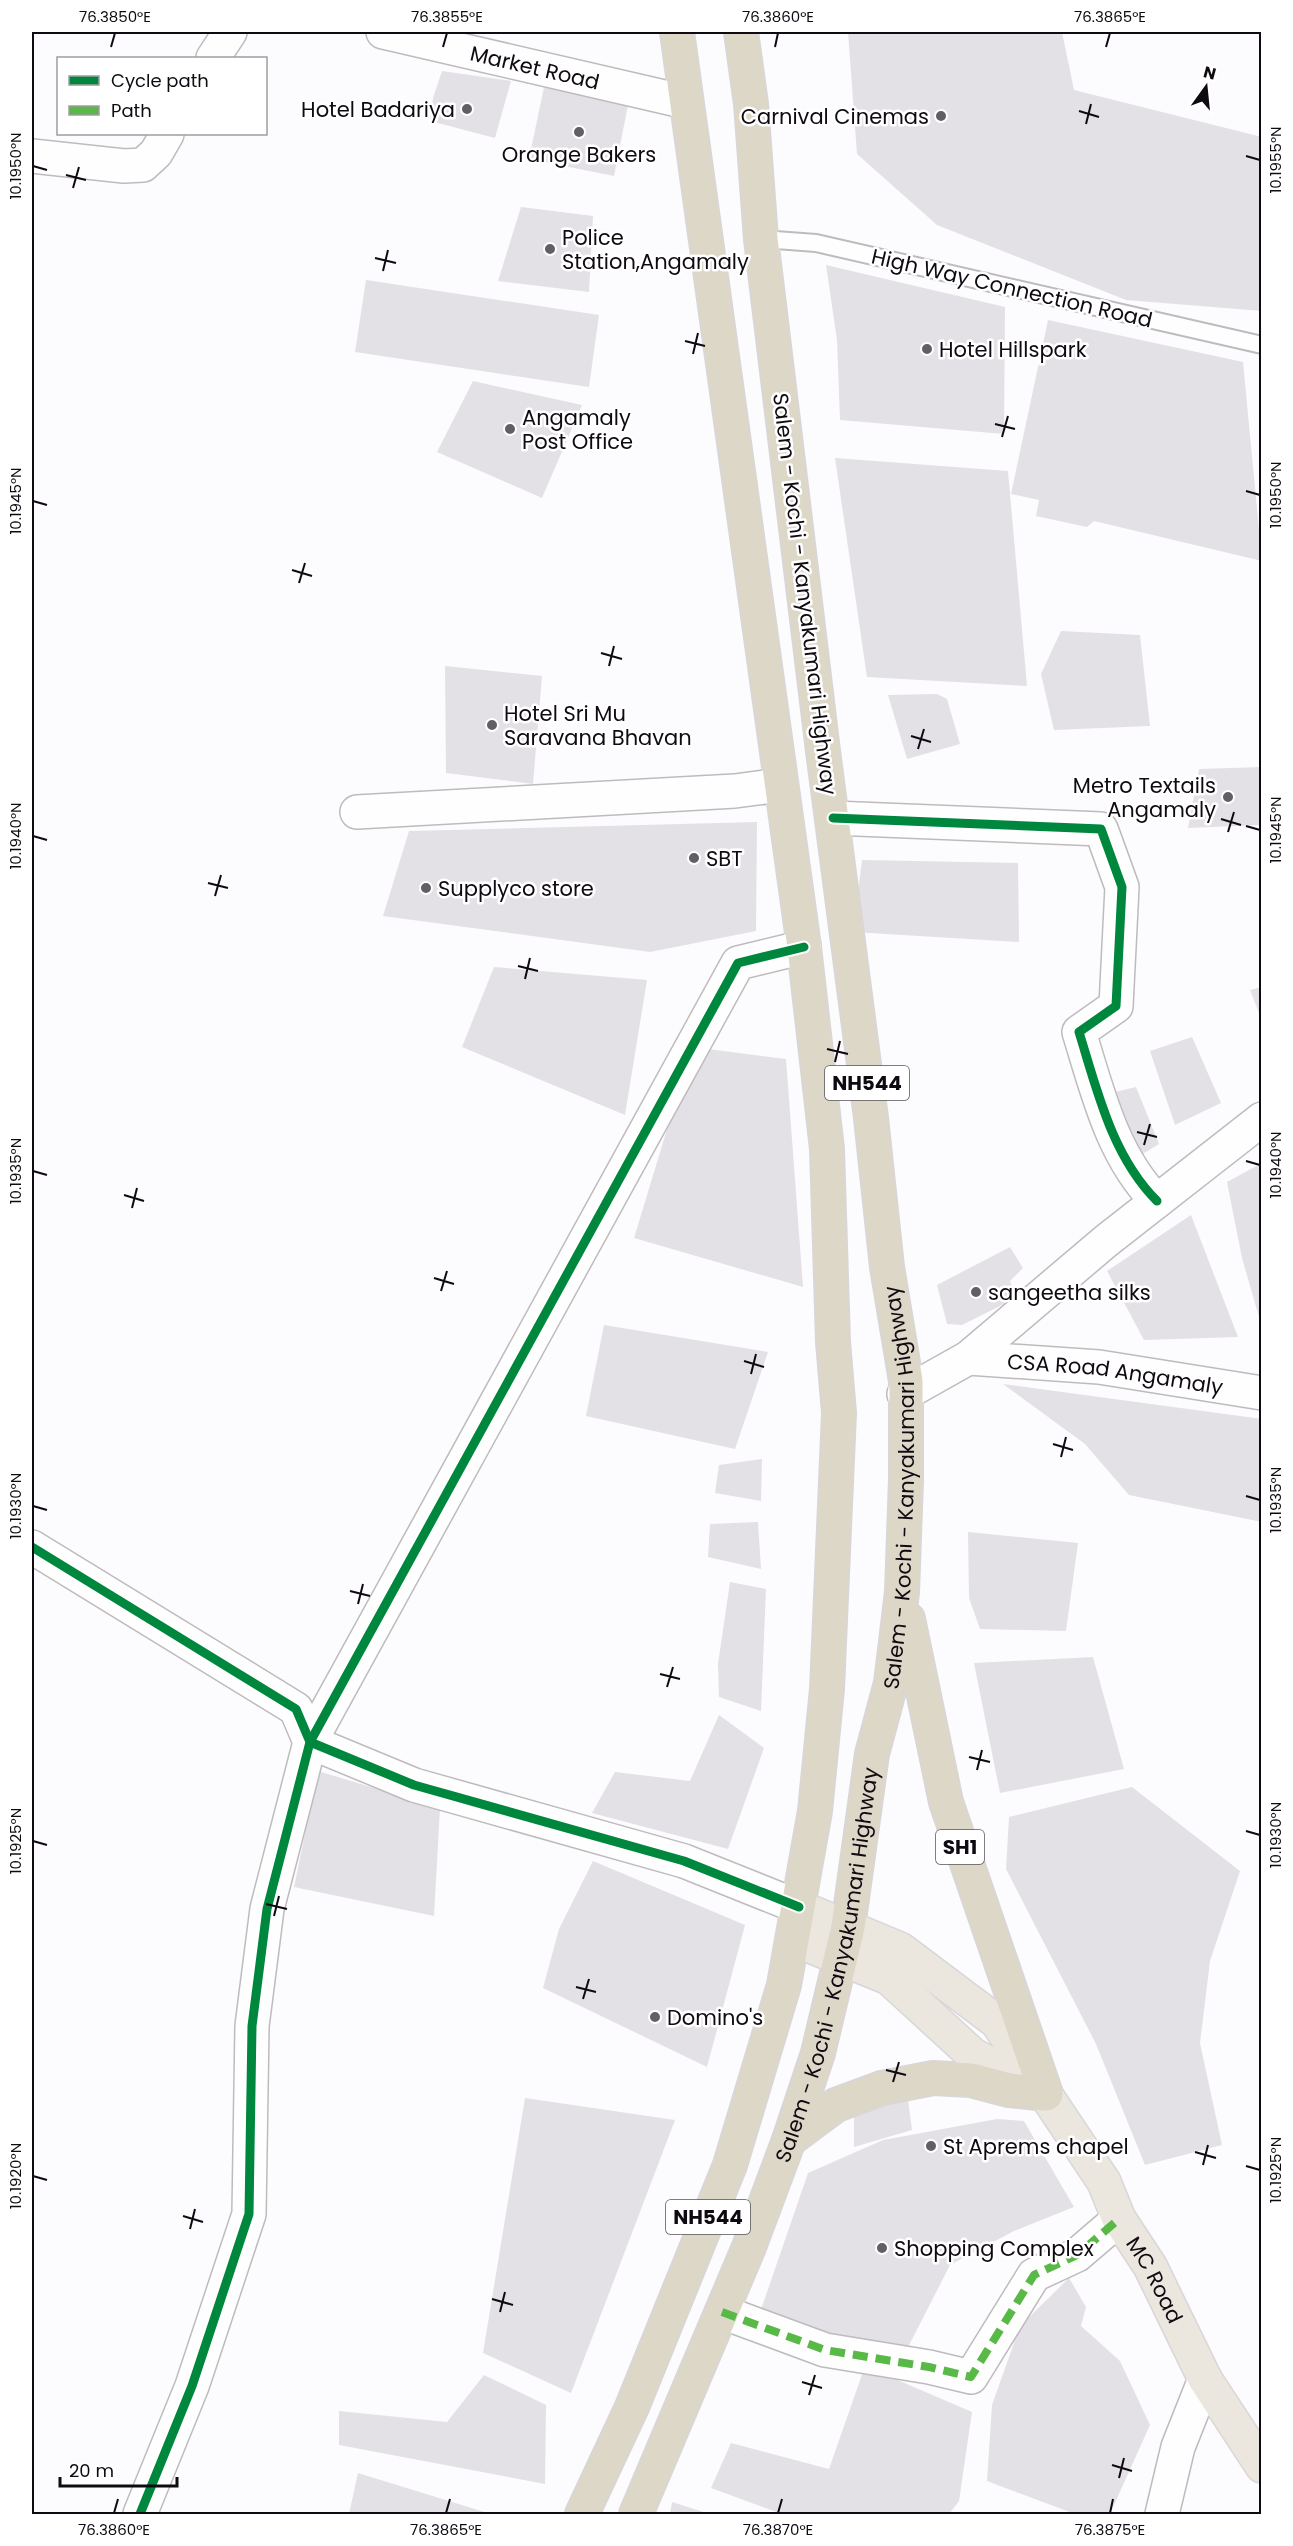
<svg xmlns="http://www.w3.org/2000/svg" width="1293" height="2546" font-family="Poppins,sans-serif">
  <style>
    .building { fill: #e4e1e6 }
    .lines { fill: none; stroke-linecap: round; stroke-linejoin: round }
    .lane-casing { stroke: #bebbbf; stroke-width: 20 }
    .street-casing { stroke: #bebbbf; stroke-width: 36 }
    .primary-casing { stroke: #d8d6d8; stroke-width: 36 }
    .highway-casing { stroke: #d8d6d8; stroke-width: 36 }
    .lane { stroke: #fffeff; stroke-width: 16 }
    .street { stroke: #fffeff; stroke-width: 33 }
    .primary { stroke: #ebe7de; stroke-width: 33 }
    .highway { stroke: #ddd7c8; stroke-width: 33 }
    .quiet { stroke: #58b947; stroke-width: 8; stroke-dasharray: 15 8; stroke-linecap: butt }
    .cycleway-casing { stroke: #fff; stroke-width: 13 }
    .cycleway { stroke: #00873e; stroke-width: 9 }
    .ticks { fill: none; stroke: #0f0a11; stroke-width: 2 }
    .poi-dot { fill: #625e64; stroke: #fff; stroke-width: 2 }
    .labels { text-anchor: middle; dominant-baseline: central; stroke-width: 5; stroke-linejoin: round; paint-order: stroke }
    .shield { fill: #fff; stroke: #575458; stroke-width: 1.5 }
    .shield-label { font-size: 20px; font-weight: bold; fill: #0f0a11 }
    .street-label { font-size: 21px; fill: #0f0a11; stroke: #fff }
    .poi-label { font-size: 21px; fill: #0f0a11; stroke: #fff; text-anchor: start }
    .neatline { fill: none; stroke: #0f0a11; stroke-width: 2 }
    .ticks-label { font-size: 15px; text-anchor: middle; fill: #0f0a11 }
  </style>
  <rect width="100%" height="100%" fill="#fcfbfd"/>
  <g class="building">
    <path d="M848 32H1062L1074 90 1262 137V311L1126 300 937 225 857 154Z"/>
    <path d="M442 71 511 81 495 138 430 121 433 98Z"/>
    <path d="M544 87 628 105 614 176 529 159Z"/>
    <path d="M521 207 593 216 589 292 498 281Z"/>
    <path d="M826 265 1005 307 1004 434 840 420 837 340Z"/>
    <path d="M366 280 599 315 589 387 355 352Z"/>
    <path d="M1048 320 1243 362 1262 561 1094 521 1087 527 1036 516 1039 500 1011 494Z"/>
    <path d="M473 381 582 405 542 498 437 452Z"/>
    <path d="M835 458 1008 471 1027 686 867 677Z"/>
    <path d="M1061 631 1140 635 1150 726 1054 730 1041 674Z"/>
    <path d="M445 666 542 676 533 784 446 773Z"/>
    <path d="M937 694 947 699 960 744 907 759 888 695Z"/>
    <path d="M1262 767V825L1188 828 1199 769Z"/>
    <path d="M757 822 756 931 650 952 383 916 409 831Z"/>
    <path d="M862 860 1018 863 1019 942 853 932Z"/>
    <path d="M494 967 647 980 625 1115 462 1047Z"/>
    <path d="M1262 987V1018H1261L1250 990Z"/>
    <path d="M1192 1037 1221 1103 1175 1125 1150 1051Z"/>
    <path d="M692 1047 786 1059 803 1287 634 1238Z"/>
    <path d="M1136 1087 1159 1144 1136 1158 1115 1092Z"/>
    <path d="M1262 1163V1324H1261L1242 1258 1227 1182Z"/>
    <path d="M1191 1215 1238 1337 1144 1340 1107 1271Z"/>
    <path d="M1010 1247 1023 1268 1010 1281 1016 1298 962 1325 947 1324 937 1285Z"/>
    <path d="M604 1325 768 1352 735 1449 586 1416Z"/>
    <path d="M1003 1384 1262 1419V1522L1129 1495 1085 1444Z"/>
    <path d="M762 1459 761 1501 715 1493 719 1465Z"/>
    <path d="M758 1522 761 1569 708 1557 710 1524Z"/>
    <path d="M968 1532 1078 1543 1066 1631 980 1629 969 1598Z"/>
    <path d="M730 1582 766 1589 761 1711 719 1697 718 1664Z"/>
    <path d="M1093 1657 1124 1769 1000 1793 974 1663Z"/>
    <path d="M719 1715 764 1748 728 1849 592 1813 615 1772 690 1781Z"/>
    <path d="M318 1771 440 1808 434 1916 294 1887Z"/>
    <path d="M1132 1787 1240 1871 1210 1961 1200 2043 1222 2145 1145 2165 1096 2044 1006 1869 1009 1817Z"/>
    <path d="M593 1861 745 1925 707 2067 543 1988 559 1929Z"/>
    <path d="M525 2098 675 2120 571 2393 483 2353Z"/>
    <path d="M908 2099 912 2130 854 2147V2111Z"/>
    <path d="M997 2119 1024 2121 1074 2207 1014 2231 950 2265 902 2359 755 2327 808 2173 883 2140Z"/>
    <path d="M1069 2278 1086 2307 1081 2326 1120 2361 1150 2425 1110 2514H1075L987 2481 992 2405 1020 2326Z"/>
    <path d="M865 2366 972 2412 959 2501 949 2514H782L711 2488 731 2443 829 2469Z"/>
    <path d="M484 2375 546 2405 545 2484 339 2445V2411L447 2422Z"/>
    <path d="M358 2473 491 2514H349Z"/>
    <path d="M672 2502 710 2514H670Z"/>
  </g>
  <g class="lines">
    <defs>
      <path id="lane" d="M761 239 816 243 1262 345"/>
      <g id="street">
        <path id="s1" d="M383 32 686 102"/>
        <path d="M213 58 230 32"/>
        <path d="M32 156 124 166 143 165 156 153 167 134"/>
        <path d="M357 812 735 791 781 785"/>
        <path d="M833 818 1101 829 1122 887 1116 1006 1079 1032C1097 1090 1112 1156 1157 1201"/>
        <path id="s2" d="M968 1358 1099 1367 1262 1393"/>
        <path d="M904 1394 968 1358 1106 1241 1262 1119"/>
        <path d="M32 1547 296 1709 310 1742 414 1785 684 1861 799 1907"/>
        <path d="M722 2312 825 2350 929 2367 971 2377 1034 2275 1077 2255 1119 2219"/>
        <path d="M140 2514 192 2386 249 2214 252 2026 267 1909 310 1742 738 963 804 947"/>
        <path d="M1162 2514 1178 2447 1205 2379"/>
      </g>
      <g id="primary">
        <path id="s3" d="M799 1907 900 1949 997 2022 1104 2182 1119 2219 1150 2266 1205 2379 1262 2466"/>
        <path d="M793 1939 889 1978 973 2055 1042 2091"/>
      </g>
      <g id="highway">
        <path d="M789 2140 836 2105 882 2088 933 2078 971 2080 1009 2090 1046 2094 946 1802 908 1619"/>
        <path d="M582 2514 632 2407 730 2165 784 1985 815 1811 827 1689 839 1413 833 1342 827 1149 804 947 677 32"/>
        <path id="s4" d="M636 2514 749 2247 789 2140 818 2053 848 1927 872 1754 891 1683 902 1592 906 1480V1381L887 1267 871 1118 823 751 761 239 751 104 741 32"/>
      </g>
    </defs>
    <use href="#lane" class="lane-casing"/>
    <use href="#street" class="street-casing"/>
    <use href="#primary" class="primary-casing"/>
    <use href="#highway" class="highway-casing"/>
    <use href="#lane" class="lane"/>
    <use href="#street" class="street"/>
    <use href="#primary" class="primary"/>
    <use href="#highway" class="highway"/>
    <path class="quiet" d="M722 2312 825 2350 929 2367 971 2377 1034 2275 1077 2255 1119 2219"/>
    <defs>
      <g id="cycleway">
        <path d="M833 818 1101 829 1122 887 1116 1006 1079 1032C1097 1090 1112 1156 1157 1201"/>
        <path d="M32 1547 296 1709 310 1742 414 1785 684 1861 799 1907"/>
        <path d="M140 2514 192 2386 249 2214 252 2026 267 1909 310 1742 738 963 804 947"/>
      </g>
    </defs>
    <use href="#cycleway" class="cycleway-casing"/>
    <use href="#cycleway" class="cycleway"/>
  </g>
  <path class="ticks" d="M111 47 115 33M443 47 447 33M775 47 778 33M1106 47 1110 33M1079 111 1099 117M1086 124 1091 104M1246 156 1260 160M33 166 47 170M66 175 86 180M73 188 79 167M375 258 396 263M383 271 388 250M685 341 705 346M693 354 698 333M995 424 1015 429M1002 437 1008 416M1246 491 1260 495M33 501 47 505M292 570 312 576M299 583 305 563M601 653 622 659M609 666 614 646M911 736 931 742M918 749 924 729M1221 819 1241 825M1246 826 1260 830M1228 832 1234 812M33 836 47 840M208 883 228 888M215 896 221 875M518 966 538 971M525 979 530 958M827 1049 848 1054M835 1062 840 1041M1137 1132 1157 1137M1144 1145 1150 1124M1246 1161 1260 1165M33 1171 47 1175M124 1195 144 1201M132 1208 137 1188M434 1278 454 1284M441 1291 447 1271M744 1361 764 1367M751 1374 756 1354M1053 1444 1073 1450M1061 1457 1066 1437M1246 1496 1260 1500M33 1506 47 1510M350 1591 370 1596M358 1604 363 1584M660 1674 680 1679M667 1687 673 1667M969 1757 990 1762M977 1770 982 1750M1246 1831 1260 1835M33 1841 47 1845M266 1904 287 1909M274 1916 279 1896M576 1987 596 1992M583 1999 589 1979M886 2070 906 2075M893 2082 899 2062M1195 2152 1216 2158M1203 2165 1208 2145M1246 2166 1260 2170M33 2176 47 2180M183 2216 203 2222M190 2229 195 2209M492 2299 513 2305M500 2312 505 2292M802 2382 822 2388M809 2395 815 2375M1112 2465 1132 2471M1119 2478 1124 2458M114 2513 118 2499M446 2513 450 2499M778 2513 782 2499M1110 2513 1113 2499"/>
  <g class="poi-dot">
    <circle cx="467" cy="109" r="6"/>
    <circle cx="941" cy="116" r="6"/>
    <circle cx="579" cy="132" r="6"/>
    <circle cx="550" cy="249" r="6"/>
    <circle cx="927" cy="349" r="6"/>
    <circle cx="510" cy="429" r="6"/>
    <circle cx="492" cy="725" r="6"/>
    <circle cx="1228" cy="797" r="6"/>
    <circle cx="694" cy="858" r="6"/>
    <circle cx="426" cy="888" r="6"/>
    <circle cx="976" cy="1292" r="6"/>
    <circle cx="655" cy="2017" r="6"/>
    <circle cx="931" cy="2146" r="6"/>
    <circle cx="882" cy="2248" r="6"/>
  </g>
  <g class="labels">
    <g class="shield">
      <rect x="825" y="1066" width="84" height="34" rx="4.5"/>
      <rect x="936" y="1830" width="48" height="34" rx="4.5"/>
      <rect x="666" y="2200" width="84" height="34" rx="4.5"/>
    </g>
    <g class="shield-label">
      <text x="867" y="1083">NH544</text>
      <text x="960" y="1847">SH1</text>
      <text x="708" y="2217">NH544</text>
    </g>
    <g class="street-label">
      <text stroke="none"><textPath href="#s1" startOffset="156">Market Road</textPath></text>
      <text transform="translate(1012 288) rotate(13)">High Way Connection Road</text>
      <text transform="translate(805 594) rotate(83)">Salem - Kochi - Kanyakumari Highway</text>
      <text stroke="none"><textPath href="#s2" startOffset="148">CSA Road Angamaly</textPath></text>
      <text stroke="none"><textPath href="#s4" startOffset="1070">Salem - Kochi - Kanyakumari Highway</textPath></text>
      <text stroke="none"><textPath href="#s4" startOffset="584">Salem - Kochi - Kanyakumari Highway</textPath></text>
      <text stroke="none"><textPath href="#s3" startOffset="534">MC Road</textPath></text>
    </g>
    <g class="poi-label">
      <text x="455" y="109" text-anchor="end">Hotel Badariya</text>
      <text x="929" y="116" text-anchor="end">Carnival Cinemas</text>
      <text x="579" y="154" text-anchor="middle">Orange Bakers</text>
      <text x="562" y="237">Police<tspan x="562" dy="24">Station,Angamaly</tspan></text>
      <text x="939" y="349">Hotel Hillspark</text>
      <text x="522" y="417">Angamaly<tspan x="522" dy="24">Post Office</tspan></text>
      <text x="504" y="713">Hotel Sri Mu<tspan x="504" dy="24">Saravana Bhavan</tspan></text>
      <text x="1216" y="785" text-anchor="end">Metro Textails<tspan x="1216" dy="24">Angamaly</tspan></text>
      <text x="706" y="858">SBT</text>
      <text x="438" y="888">Supplyco store</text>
      <text x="988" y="1292">sangeetha silks</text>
      <text x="667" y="2017">Domino's</text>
      <text x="943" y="2146">St Aprems chapel</text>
      <text x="894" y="2248">Shopping Complex</text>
    </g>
  </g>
  <rect width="1293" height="2546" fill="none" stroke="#ffffff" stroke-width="66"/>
  <rect x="57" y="57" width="210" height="78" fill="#ffffff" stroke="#9f9da0" stroke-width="1.5"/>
  <rect x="69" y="76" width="30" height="9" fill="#00873e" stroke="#9f9da0" stroke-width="1.5"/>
  <text x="111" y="87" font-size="18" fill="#0f0a11">Cycle path</text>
  <rect x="69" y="106" width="30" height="9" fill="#58b947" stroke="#9f9da0" stroke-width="1.5"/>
  <text x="111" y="117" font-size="18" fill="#0f0a11">Path</text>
  <g transform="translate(1206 87) rotate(15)" stroke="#ffffff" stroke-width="4.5" paint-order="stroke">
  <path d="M0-4.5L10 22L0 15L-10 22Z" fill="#0f0a11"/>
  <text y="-9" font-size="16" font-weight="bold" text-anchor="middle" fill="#0f0a11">N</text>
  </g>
  <path d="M60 2477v9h117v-9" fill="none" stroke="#0f0a11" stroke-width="3"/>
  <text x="69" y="2477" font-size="18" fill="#0f0a11" stroke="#ffffff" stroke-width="4.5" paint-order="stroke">20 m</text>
  <rect x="33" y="33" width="1227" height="2480" class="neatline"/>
  <g class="ticks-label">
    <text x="115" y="22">76.3850°E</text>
    <text x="447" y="22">76.3855°E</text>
    <text x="778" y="22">76.3860°E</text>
    <text x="1110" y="22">76.3865°E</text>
    <text transform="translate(1276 160) rotate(-90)" y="5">10.1955°N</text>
    <text transform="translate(16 166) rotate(-90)" y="5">10.1950°N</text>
    <text transform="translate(1276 495) rotate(-90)" y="5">10.1950°N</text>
    <text transform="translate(16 501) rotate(-90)" y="5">10.1945°N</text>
    <text transform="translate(1276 830) rotate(-90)" y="5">10.1945°N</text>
    <text transform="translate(16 836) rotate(-90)" y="5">10.1940°N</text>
    <text transform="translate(1276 1165) rotate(-90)" y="5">10.1940°N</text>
    <text transform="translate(16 1171) rotate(-90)" y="5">10.1935°N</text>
    <text transform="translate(1276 1500) rotate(-90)" y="5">10.1935°N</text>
    <text transform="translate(16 1506) rotate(-90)" y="5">10.1930°N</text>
    <text transform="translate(1276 1835) rotate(-90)" y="5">10.1930°N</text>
    <text transform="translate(16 1841) rotate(-90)" y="5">10.1925°N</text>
    <text transform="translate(1276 2170) rotate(-90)" y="5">10.1925°N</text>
    <text transform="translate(16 2176) rotate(-90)" y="5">10.1920°N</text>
    <text x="114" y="2535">76.3860°E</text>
    <text x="446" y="2535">76.3865°E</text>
    <text x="778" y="2535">76.3870°E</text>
    <text x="1110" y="2535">76.3875°E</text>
  </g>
</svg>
